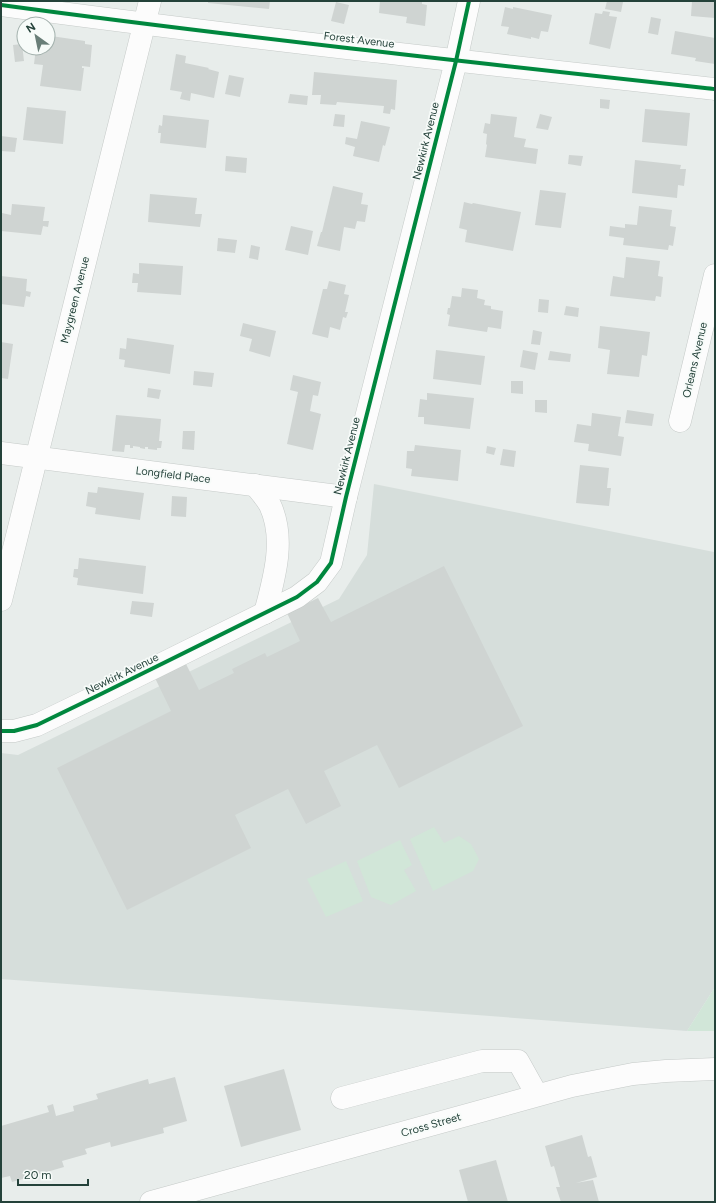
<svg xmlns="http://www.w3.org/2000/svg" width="716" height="1203" font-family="Figtree,sans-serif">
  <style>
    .built { fill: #d6dedb }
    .green { fill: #d1e6d8 }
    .building { fill: #cfd4d2 }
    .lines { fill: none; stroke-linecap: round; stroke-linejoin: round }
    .minor-casing { stroke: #c5cac8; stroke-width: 23 }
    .minor { stroke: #fcfcfc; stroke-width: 22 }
    .cycleway-casing { stroke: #f7fbf9; stroke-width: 6 }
    .cycleway { stroke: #00873e; stroke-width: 4 }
    .labels { text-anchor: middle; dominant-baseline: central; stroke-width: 3.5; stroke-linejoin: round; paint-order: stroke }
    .street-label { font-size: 11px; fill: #24423a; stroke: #f7fbf9 }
  </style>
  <rect width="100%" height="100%" fill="#e8edeb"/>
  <path class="built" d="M374 484 714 552 715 553V987L687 1031 1 979V753L18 755 339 599 367 555Z"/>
  <g class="green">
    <path d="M434 827 444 843 459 836 471 844 479 859 473 871 433 891 410 839Z"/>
    <path d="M400 840 412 865 404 870 416 891 391 905 371 897 357 861Z"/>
    <path d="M346 861 363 901 326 917 307 879Z"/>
    <path d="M715 987V1031H687Z"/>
  </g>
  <g class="building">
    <path d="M208 1H270L269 9 208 3Z"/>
    <path d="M380 1H422V4L427 5 425 26 406 23 407 17 379 13Z"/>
    <path d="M607 1 623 2 621 12 605 9Z"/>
    <path d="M692 1H715V18L691 16Z"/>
    <path d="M336 2 349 5 344 24 331 21Z"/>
    <path d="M505 7 513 9V7L552 15 548 32 541 31 539 39 531 37V39L507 34 509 27 501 26Z"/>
    <path d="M603 11 610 12 609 16 617 17 610 49 589 44 595 13 602 14Z"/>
    <path d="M651 17 661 19 658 35 648 33Z"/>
    <path d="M675 31 715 38V64L695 61 696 58 671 54Z"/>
    <path d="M51 36 85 41V44L92 45 90 67 82 66V68H84L81 91 40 86 43 65 34 64 36 48H48V39H50Z"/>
    <path d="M22 44 24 61 15 62 13 45Z"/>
    <path d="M176 54 186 56 185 63 209 68 208 69 219 72 214 98 191 93 190 101 180 99 182 92 170 90Z"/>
    <path d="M314 72 397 80 395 110 391 109 390 114 383 113 384 106 337 102 336 105 320 104 321 95H312Z"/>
    <path d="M229 75 244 78 240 97 225 94Z"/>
    <path d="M290 94 308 96 307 105 288 103Z"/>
    <path d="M600 99 610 100 609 109 600 108Z"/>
    <path d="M27 107 66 111 63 144 23 140Z"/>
    <path d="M645 109 690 113 687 146 642 142Z"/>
    <path d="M335 114 345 115 344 127 333 126Z"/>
    <path d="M491 114 517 117 514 137 526 139 524 147 538 149 536 164 485 157 487 145 486 144 487 134 483 133 485 123 490 124Z"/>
    <path d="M540 114 552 117 548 130 536 128Z"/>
    <path d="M163 115 209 120 206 148 160 143 161 133H158L159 125 162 126Z"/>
    <path d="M361 121 390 127 385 146 383 145 379 162 353 156 355 147 345 144 346 137 357 139Z"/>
    <path d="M1 136 17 138 15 152 1 151Z"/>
    <path d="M569 155 583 156 581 166 568 164Z"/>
    <path d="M226 156 247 158 246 173 225 171Z"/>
    <path d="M635 160 681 165 680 169H686L684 186 678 185 677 198 632 193Z"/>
    <path d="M333 186 363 193 361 204 368 205 365 222 357 221 355 229 344 227 340 251 317 246 321 232H322Z"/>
    <path d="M540 190 566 193 561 228 535 225Z"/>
    <path d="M150 194 197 198 195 214H202L200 227 148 222Z"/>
    <path d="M464 202 472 204 473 203 521 212 513 251 465 242 467 230 459 228Z"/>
    <path d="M12 204 45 207 43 221H49L48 227 43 226 41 235 1 231 2 213 11 215Z"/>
    <path d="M639 206 672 210 670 226 676 227 673 246 669 245 668 250 623 245 624 238 609 236 610 226 625 228V224L637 225Z"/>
    <path d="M291 226 313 231 308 255 285 250Z"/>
    <path d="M218 238 237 240 235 253 217 251Z"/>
    <path d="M251 245 260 247 258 260 249 258Z"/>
    <path d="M626 257 660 261 658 276 663 277 661 297 656 296 655 301 610 296 613 276 624 278Z"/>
    <path d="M139 263 183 266 181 295 137 292 138 283H132L133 273 139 274Z"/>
    <path d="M1 276 27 279 26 291 31 292 30 297 26 296 24 307 1 304Z"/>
    <path d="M329 281 346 285 344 294 349 295 345 312H348L346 318 343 317 340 330 330 327 328 338 312 334 323 289H327Z"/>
    <path d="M462 288 478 290 477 298 485 300 484 305 491 306V309L503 311 501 329 488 327 487 332 448 326 450 315 447 314 448 308H450L452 296 461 297Z"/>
    <path d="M539 299 549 300 548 313 538 312Z"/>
    <path d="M566 306 579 308 578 317 564 315Z"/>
    <path d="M243 323 276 331 270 357 249 351 252 339 240 336Z"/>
    <path d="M600 326 650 332 647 356 642 355 639 377 607 374 610 350 598 348Z"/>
    <path d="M533 330 542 332 540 345 531 344Z"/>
    <path d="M127 338 174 345 170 374 124 367 125 360 119 359 120 348 126 349Z"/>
    <path d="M1 342 13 344 8 379 1 378Z"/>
    <path d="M436 350 485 356 481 385 433 379Z"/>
    <path d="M523 350 538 353 535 370 520 367Z"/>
    <path d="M550 351 571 354 570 362 548 360Z"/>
    <path d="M194 371 214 373 212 387 193 385Z"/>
    <path d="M293 375 321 382 318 396 313 395 310 411 321 414 313 450 287 444 298 392 290 390Z"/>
    <path d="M511 381H523V394L511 393Z"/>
    <path d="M148 388 161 390 159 399 147 397Z"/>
    <path d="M427 393 474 398 470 429 424 424V417H418L420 399 427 400Z"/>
    <path d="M535 400H547V413L535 412Z"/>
    <path d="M627 410 654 414 652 426 625 423Z"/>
    <path d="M592 413 621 417 618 436 624 437 621 456 588 451 589 444 574 442 577 424 591 426Z"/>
    <path d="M116 415 161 419 159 441H162L161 448H157V450L148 449V447H145V449L140 448V447L133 446V448H130V445H125L124 452 112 451Z"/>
    <path d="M183 431H195L194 450 182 449Z"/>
    <path d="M415 445 461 450 458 481 411 476 412 469 406 468 407 451H414Z"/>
    <path d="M487 446 496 448 494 455 486 453Z"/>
    <path d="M503 449 516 451 514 467 500 465Z"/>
    <path d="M580 465 609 468 607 488H611L609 506 576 503Z"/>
    <path d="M98 487 144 493 140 520 95 514 96 508 86 506 88 492 97 493Z"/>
    <path d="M172 496 187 497 186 517 171 516Z"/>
    <path d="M79 558 146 566 143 594 77 585 78 578 73 577 74 569H78Z"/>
    <path d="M444 566 523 726 399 788 377 745 324 771 341 806 306 824 288 789 235 815 251 848 127 910 57 768 171 711 155 678 185 662 199 690 234 673 232 669 265 653 267 657 300 641 287 613 318 598 331 622Z"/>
    <path d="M132 601 154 603 152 617 130 614Z"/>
    <path d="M284 1069 301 1130 241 1147 224 1086Z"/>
    <path d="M175 1077 187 1121 163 1128 164 1133 111 1147 110 1142 85 1149 87 1154 62 1161 64 1167 12 1182 10 1176 1 1178V1126L49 1112 47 1106 53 1104 56 1116 74 1111 73 1106 98 1099 96 1094 148 1079 149 1084Z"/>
    <path d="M582 1135 588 1157 591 1156 597 1177 576 1183 593 1180 599 1202H561L556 1187H560L554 1166 551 1167 545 1146Z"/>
    <path d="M496 1160 508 1202H468L459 1170Z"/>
  </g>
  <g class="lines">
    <defs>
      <g id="minor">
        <path d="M1 5C238 37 477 63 715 89"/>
        <path d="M680 421 715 275"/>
        <path d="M1 453 346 497"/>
        <path d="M255 485C260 491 266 498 270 505 286 539 274 579 265 613"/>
        <path d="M1 600 150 1"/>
        <path d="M1 731H14L37 725 103 693 297 597 317 582 331 563 346 497 456 61 469 1"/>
        <path d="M342 1098 482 1061H518L537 1095"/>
        <path d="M151 1202 572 1086 633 1074 666 1071 715 1069"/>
      </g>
    </defs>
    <use href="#minor" class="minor-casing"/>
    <use href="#minor" class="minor"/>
    <defs>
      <g id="cycleway">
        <path d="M1 5C238 37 477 63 715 89"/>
        <path d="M1 731H14L37 725 103 693 297 597 317 582 331 563 346 497 456 61 469 1"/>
      </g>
    </defs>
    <use href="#cycleway" class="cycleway-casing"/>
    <use href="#cycleway" class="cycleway"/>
  </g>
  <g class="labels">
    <g class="street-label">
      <text transform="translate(359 40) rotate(7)">Forest Avenue</text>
      <text transform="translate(426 141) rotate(-76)">Newkirk Avenue</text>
      <text transform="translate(75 300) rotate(-76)">Maygreen Avenue</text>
      <text transform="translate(695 360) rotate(-77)">Orleans Avenue</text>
      <text transform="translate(347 456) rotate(-76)">Newkirk Avenue</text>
      <text transform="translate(173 475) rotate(7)">Longfield Place</text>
      <text transform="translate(122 674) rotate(-26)">Newkirk Avenue</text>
      <text transform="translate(431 1125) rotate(-16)">Cross Street</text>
    </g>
  </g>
  <rect width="716" height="1203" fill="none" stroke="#24423a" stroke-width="4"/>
  <g transform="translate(36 36) rotate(327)"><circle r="19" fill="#f7fbf9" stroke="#a3b1ad"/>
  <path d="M0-3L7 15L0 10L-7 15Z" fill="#697e78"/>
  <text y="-6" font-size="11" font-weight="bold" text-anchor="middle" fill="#24423a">N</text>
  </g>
  <path d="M18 1179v6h70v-6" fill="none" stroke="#24423a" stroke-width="2"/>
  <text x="24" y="1179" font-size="12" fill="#24423a" stroke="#f7fbf9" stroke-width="3" paint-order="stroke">20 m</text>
</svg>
